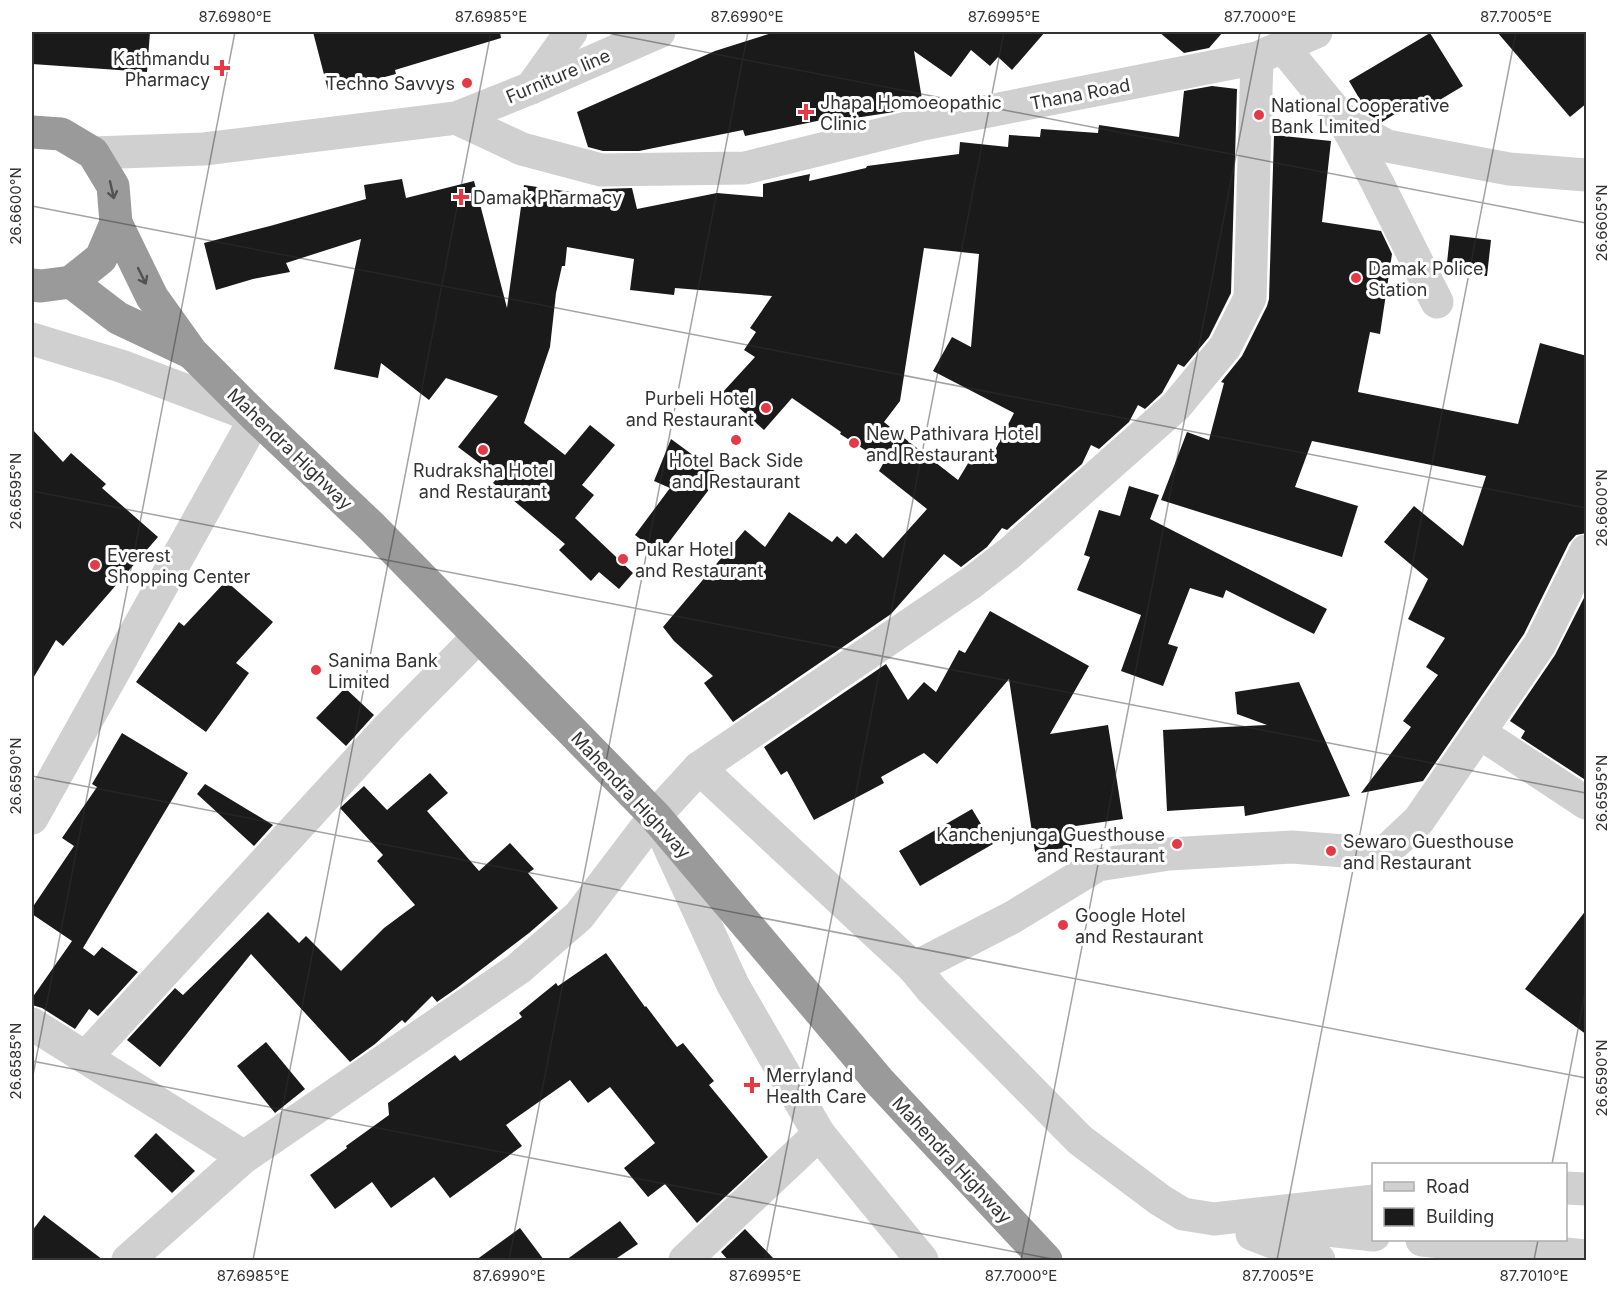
<svg xmlns="http://www.w3.org/2000/svg" width="1618" height="1292" font-family="Inter,sans-serif">
  <style>
    .building { fill: #1a1a1a; fill-rule: evenodd }
    .lines { fill: none; stroke-linecap: round; stroke-linejoin: round }
    .minor { stroke: #d0d0d0; stroke-width: 33 }
    .highway { stroke: #9a9a9a; stroke-width: 33 }
    .oneway { stroke: #525252 }
    .ticks { fill: none; stroke: #333; stroke-width: 1.5; stroke-opacity: 0.45 }
    .poi-dot { fill: #e63946; stroke: #fff; stroke-width: 2 }
    .labels { text-anchor: middle; dominant-baseline: central; stroke-width: 6; stroke-linejoin: round; paint-order: stroke }
    .poi-label { font-size: 18px; fill: #333; stroke: #fff; text-anchor: start }
    .street-label { font-size: 18px; fill: #333; stroke: #fff }
    .neatline { fill: none; stroke: #333; stroke-width: 2 }
    .ticks-label { font-size: 15px; text-anchor: middle; fill: #333 }
  </style>
  <rect width="100%" height="100%" fill="#fff"/>
  <g class="building">
    <path d="M32 32H150L147 72 32 64Z"/>
    <path d="M313 32H500L501 38 395 70 396 74 366 82 365 81 328 90Z"/>
    <path d="M775 32H1045L1012 70 998 57 990 66 971 50 951 77 914 51 923 105 894 112 842 120 841 116 745 136 743 130 639 151H603L588 147 577 112 715 51Z"/>
    <path d="M1159 32H1223L1209 48 1184 53Z"/>
    <path d="M1497 32H1587V103L1570 117Z"/>
    <path d="M1430 33 1463 86 1423 110 1417 100 1382 122 1369 115 1349 81Z"/>
    <path d="M1212 86 1237 89 1231 293 1209 337 1184 367 1178 364 1162 393 1145 409 1138 405 1129 422 1099 449 1091 445 1082 464 1007 530 1002 528 987 547 961 567 944 554 891 614 733 722 704 683 713 676 674 641 663 627 745 530 765 547 789 512 832 542 837 536 846 544 856 533 883 558 927 509 879 471 884 462 840 434 841 432 792 398 764 430 722 393 755 357 744 350 756 332 750 328 772 296 675 288 674 295 630 290 634 259 567 247 565 266H562L556 293 550 347 524 423 565 455 590 425 615 445 582 485 594 495 575 518 633 573 619 589 599 572 591 581 559 550 565 544 493 483 498 477 458 447 498 396 446 378 429 400 381 363 378 378 334 369 361 239 286 263 290 272 253 279 216 290 204 243 270 226 366 199 364 185 402 179 406 198 474 181 507 308 524 185 604 197 602 189 632 188 637 209 717 193 763 197V184L810 174 809 181 866 168 867 166 959 154 960 142 1008 147 1009 135 1040 137 1041 129 1098 133 1099 125 1179 137 1184 91ZM924 248 979 254 971 347 952 337 933 371 1014 413 988 464 973 455 958 480 899 434 893 445 895 431 884 422 900 401Z"/>
    <path d="M1274 135 1331 141 1322 222 1381 231 1392 254 1380 334 1370 332 1358 392 1518 424 1540 343 1587 356V533L1576 535 1569 543 1524 634 1423 781 1361 793 1411 727 1403 721 1438 675 1426 667 1445 638 1408 619 1428 579 1384 542 1414 506 1463 546 1486 476 1312 441 1295 487 1358 506 1342 557 1161 500 1187 432 1209 440 1224 383 1221 382 1242 356 1267 306 1269 299Z"/>
    <path d="M1450 235 1491 240 1487 276 1446 272Z"/>
    <path d="M32 429 63 462 71 453 106 484 102 488 158 537 63 646 56 640 32 680Z"/>
    <path d="M671 439 720 475 660 554 635 535 670 488 654 481Z"/>
    <path d="M1129 486 1159 495 1150 519 1327 609 1314 634 1226 590 1223 598 1190 588 1168 644 1178 647 1163 686 1121 671 1141 615 1077 590 1090 557 1084 555 1099 510 1120 516Z"/>
    <path d="M226 581 273 622 236 663 249 673 206 732 136 682 179 622 184 626Z"/>
    <path d="M1587 592V781L1521 738 1525 731 1510 721 1555 655Z"/>
    <path d="M990 611 1089 666 1050 734 1108 725 1123 819 1069 827 1072 847 1035 852 1009 679 937 764 924 753 881 777 884 783 814 820 787 771 781 775 764 747 886 664 908 700 924 682 936 692 959 650 965 653Z"/>
    <path d="M1299 682 1350 796 1245 816 1244 806 1167 811 1163 730 1267 725 1237 714 1235 692Z"/>
    <path d="M345 688 374 715 346 746 316 718Z"/>
    <path d="M122 733 188 773 83 948 94 956 102 947 138 972 98 1016 89 1009 75 1029 42 1008 32 1005V998L72 941 32 914V908L74 846 62 838 97 787 92 784Z"/>
    <path d="M430 773 448 793 427 811 479 871 510 843 534 869 528 873 558 908 529 933 457 988 437 1002 432 996 405 1023 402 1020 375 1044 350 1062 251 954 160 1067 127 1040 175 988 183 995 268 912 299 943 306 936 341 971 384 928 415 905 377 861 383 855 340 808 364 786 387 810Z"/>
    <path d="M205 784 273 825 254 846 197 794Z"/>
    <path d="M972 809 993 844 920 886 899 851Z"/>
    <path d="M1587 909V1035L1525 989Z"/>
    <path d="M606 953 645 1007 646 1006 677 1047 683 1043 714 1081 709 1085 768 1157 697 1223 665 1184 648 1197 624 1168 655 1143 610 1087 588 1103 570 1080 506 1125 522 1146 450 1198 434 1177 391 1208 372 1182 335 1209 310 1175 347 1148 346 1146 389 1115 388 1103 455 1055 460 1061 522 1017 519 1013 556 983 558 986Z"/>
    <path d="M266 1042 305 1089 275 1113 237 1066Z"/>
    <path d="M156 1133 195 1171 172 1193 134 1156Z"/>
    <path d="M44 1215 103 1260H32V1231Z"/>
    <path d="M620 1221 638 1244 614 1260H566Z"/>
    <path d="M520 1228 544 1260H476Z"/>
    <path d="M745 1229 775 1260H728L721 1252Z"/>
  </g>
  <g class="lines">
    <g class="minor">
      <path d="M1283 47 1345 123 1387 146 1509 169 1586 175"/>
      <path d="M531 88 571 32"/>
      <path d="M456 118 522 149 601 170 745 168 923 124 1257 58 1316 32"/>
      <path d="M1345 123 1377 182 1437 302"/>
      <path d="M93 153 204 149 456 118 531 88 659 32"/>
      <path d="M32 339 121 366 256 417 32 818"/>
      <path d="M1480 733 1586 803"/>
      <path d="M699 768 914 968 932 990 1080 1140 1160 1200 1183 1214 1214 1219 1374 1201"/>
      <path d="M662 831 733 985 819 1134 922 1260"/>
      <path d="M914 968 1013 917 1098 865 1169 854 1292 847 1383 854 1419 820 1540 644 1586 551"/>
      <path d="M32 1024 244 1157"/>
      <path d="M86 1057 388 728 479 636"/>
      <path d="M1566 1188 1586 1189"/>
      <path d="M1279 1225 1374 1235"/>
      <path d="M1252 1234 1319 1260"/>
      <path d="M1422 1240 1586 1256"/>
      <path d="M128 1260 244 1157 518 969 579 916 655 816 699 768 971 583 1011 552 1176 406 1225 347 1250 298 1257 58"/>
      <path d="M685 1260 819 1134"/>
    </g>
    <g class="highway">
      <path d="M32 132 61 134 93 153 113 186 116 223 101 258 71 282 41 286 32 285"/>
      <path d="M116 223 152 297 192 353 256 417 372 527 655 816 878 1080 1046 1260"/>
      <path d="M71 282 118 318 190 352"/>
    </g>
  </g>
  <defs><path id="oneway-shaft" d="M-6 0H5M1.5-3L5.5 0L1.5 3" fill="none" stroke-width="1.6" stroke-linecap="round" stroke-linejoin="round" transform="scale(1.5)"/></defs>
  <g class="oneway">
    <use href="#oneway-shaft" transform="translate(112 190) rotate(77)"/>
    <use href="#oneway-shaft" transform="translate(142 276) rotate(64)"/>
  </g>
  <path class="ticks" d="M602 32 1586 223M32 206 1586 508M32 491 1586 793M32 776 1586 1078M32 1061 1057 1260M32 1080 235 32M1552 1164 1586 988M253 1260 491 32M509 1260 748 32M765 1260 1004 32M1021 1260 1260 32M1277 1260 1516 32M1534 1260 1538 1240"/>
  <g class="poi-dot">
    <path d="M219 59h6v6h6v6h-6v6h-6v-6h-6v-6h6z"/>
    <circle cx="467" cy="83" r="6"/>
    <path d="M803 103h6v6h6v6h-6v6h-6v-6h-6v-6h6z"/>
    <circle cx="1259" cy="115" r="6"/>
    <path d="M458 188h6v6h6v6h-6v6h-6v-6h-6v-6h6z"/>
    <circle cx="1356" cy="278" r="6"/>
    <circle cx="766" cy="408" r="6"/>
    <circle cx="736" cy="440" r="6"/>
    <circle cx="854" cy="443" r="6"/>
    <circle cx="483" cy="450" r="6"/>
    <circle cx="623" cy="559" r="6"/>
    <circle cx="95" cy="565" r="6"/>
    <circle cx="316" cy="670" r="6"/>
    <circle cx="1177" cy="844" r="6"/>
    <circle cx="1331" cy="851" r="6"/>
    <circle cx="1063" cy="925" r="6"/>
    <path d="M749 1076h6v6h6v6h-6v6h-6v-6h-6v-6h6z"/>
  </g>
  <g class="labels">
    <g class="poi-label">
      <text x="210" y="58" text-anchor="end">Kathmandu<tspan x="210" dy="21">Pharmacy</tspan></text>
      <text x="455" y="83" text-anchor="end">Techno Savvys</text>
      <text x="820" y="102">Jhapa Homoeopathic<tspan x="820" dy="21">Clinic</tspan></text>
      <text x="1271" y="105">National Cooperative<tspan x="1271" dy="21">Bank Limited</tspan></text>
      <text x="473" y="197">Damak Pharmacy</text>
      <text x="1368" y="268">Damak Police<tspan x="1368" dy="21">Station</tspan></text>
      <text x="754" y="398" text-anchor="end">Purbeli Hotel<tspan x="754" dy="21">and Restaurant</tspan></text>
      <text x="866" y="433">New Pathivara Hotel<tspan x="866" dy="21">and Restaurant</tspan></text>
      <text x="736" y="460" text-anchor="middle">Hotel Back Side<tspan x="736" dy="21">and Restaurant</tspan></text>
      <text x="483" y="470" text-anchor="middle">Rudraksha Hotel<tspan x="483" dy="21">and Restaurant</tspan></text>
      <text x="635" y="549">Pukar Hotel<tspan x="635" dy="21">and Restaurant</tspan></text>
      <text x="107" y="555">Everest<tspan x="107" dy="21">Shopping Center</tspan></text>
      <text x="328" y="660">Sanima Bank<tspan x="328" dy="21">Limited</tspan></text>
      <text x="1165" y="834" text-anchor="end">Kanchenjunga Guesthouse<tspan x="1165" dy="21">and Restaurant</tspan></text>
      <text x="1343" y="841">Sewaro Guesthouse<tspan x="1343" dy="21">and Restaurant</tspan></text>
      <text x="1075" y="915">Google Hotel<tspan x="1075" dy="21">and Restaurant</tspan></text>
      <text x="766" y="1075">Merryland<tspan x="766" dy="21">Health Care</tspan></text>
    </g>
    <g class="street-label">
      <text transform="translate(558 76) rotate(-23)">Furniture line</text>
      <text transform="translate(1080 94) rotate(-11)">Thana Road</text>
      <text transform="translate(290 449) rotate(44)">Mahendra Highway</text>
      <text transform="translate(631 795) rotate(47)">Mahendra Highway</text>
      <text transform="translate(952 1160) rotate(47)">Mahendra Highway</text>
    </g>
  </g>
  <rect width="1618" height="1292" fill="none" stroke="#ffffff" stroke-width="66"/>
  <rect x="1372" y="1163" width="195" height="78" fill="#ffffff" stroke="#adadad" stroke-width="1.5"/>
  <rect x="1384" y="1182" width="30" height="9" fill="#d0d0d0" stroke="#adadad" stroke-width="1.5"/>
  <text x="1426" y="1193" font-size="18" fill="#333333">Road</text>
  <rect x="1384" y="1208" width="30" height="18" fill="#1a1a1a" stroke="#adadad" stroke-width="1.5"/>
  <text x="1426" y="1223" font-size="18" fill="#333333">Building</text>
  <rect x="33" y="33" width="1552" height="1226" class="neatline"/>
  <g class="ticks-label">
    <text x="235" y="22">87.6980°E</text>
    <text x="491" y="22">87.6985°E</text>
    <text x="747" y="22">87.6990°E</text>
    <text x="1004" y="22">87.6995°E</text>
    <text x="1260" y="22">87.7000°E</text>
    <text x="1516" y="22">87.7005°E</text>
    <text transform="translate(16 206) rotate(-90)" y="5">26.6600°N</text>
    <text transform="translate(1602 223) rotate(-90)" y="5">26.6605°N</text>
    <text transform="translate(16 491) rotate(-90)" y="5">26.6595°N</text>
    <text transform="translate(1602 508) rotate(-90)" y="5">26.6600°N</text>
    <text transform="translate(16 776) rotate(-90)" y="5">26.6590°N</text>
    <text transform="translate(1602 793) rotate(-90)" y="5">26.6595°N</text>
    <text transform="translate(16 1061) rotate(-90)" y="5">26.6585°N</text>
    <text transform="translate(1602 1078) rotate(-90)" y="5">26.6590°N</text>
    <text x="253" y="1281">87.6985°E</text>
    <text x="509" y="1281">87.6990°E</text>
    <text x="765" y="1281">87.6995°E</text>
    <text x="1021" y="1281">87.7000°E</text>
    <text x="1278" y="1281">87.7005°E</text>
    <text x="1534" y="1281">87.7010°E</text>
  </g>
</svg>
